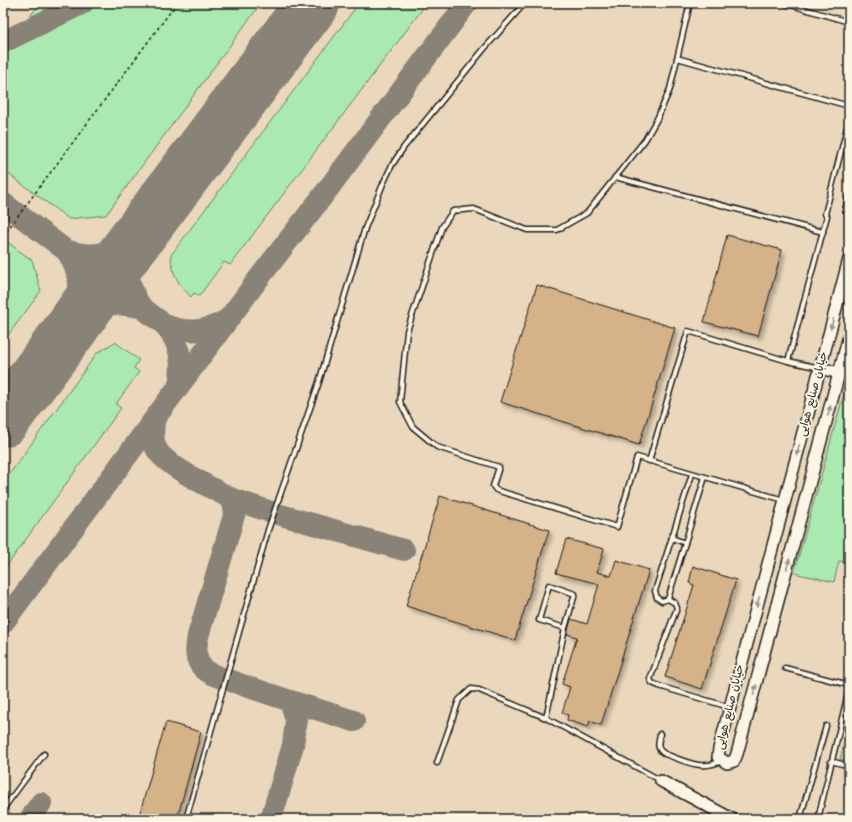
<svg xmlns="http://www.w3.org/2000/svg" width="852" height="822" font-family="Kalam,'Playpen Sans Arabic',sans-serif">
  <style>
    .built { fill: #ebd8bc }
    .green { fill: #aae9b0; stroke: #638266 }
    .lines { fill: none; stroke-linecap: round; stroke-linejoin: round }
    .taxiway { stroke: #888277; stroke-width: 22 }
    .runway { stroke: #888277; stroke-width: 54 }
    .building { fill: #d5b287; stroke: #1c1c1c; filter: url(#shadow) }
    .lane-casing { stroke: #1c1c1c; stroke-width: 7 }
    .secondary-casing { stroke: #1c1c1c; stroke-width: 14 }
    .path { stroke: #1c1c1c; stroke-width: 1.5; stroke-dasharray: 3 3; stroke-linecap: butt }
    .lane { stroke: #fcf5e5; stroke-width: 4 }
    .secondary { stroke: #fcf5e5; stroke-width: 11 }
    .oneway { fill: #97938b }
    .labels { text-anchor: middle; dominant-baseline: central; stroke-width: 3.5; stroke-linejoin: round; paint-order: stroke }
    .street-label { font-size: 11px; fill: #1c1c1c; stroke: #fcf5e5 }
  </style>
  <defs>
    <filter id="shadow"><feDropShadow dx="3.5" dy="3.5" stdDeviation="2" flood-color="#0004"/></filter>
  </defs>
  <rect width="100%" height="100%" fill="#f4e8d2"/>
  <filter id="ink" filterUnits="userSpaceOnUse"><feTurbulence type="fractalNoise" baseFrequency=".025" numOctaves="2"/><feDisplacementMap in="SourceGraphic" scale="8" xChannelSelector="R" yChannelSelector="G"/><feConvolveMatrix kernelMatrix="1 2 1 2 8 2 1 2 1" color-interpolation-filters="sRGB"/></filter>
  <g filter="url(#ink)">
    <rect class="built" x="3" y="3" width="846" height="816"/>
    <g class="green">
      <path d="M40 3H261L106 215 69 219 3 170V53Z"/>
      <path d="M359 3H427L230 265 224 262 199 296 194 293 191 297C179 285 171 273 171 255Z"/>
      <path d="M3 239 32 260 41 291 3 342Z"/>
      <path d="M115 342 139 360 134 368 139 372 116 404 121 408 3 571V483L97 353Z"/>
      <path d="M849 375V563L839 561 834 582 794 573Z"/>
      <path d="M849 726V762L840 759Z"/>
    </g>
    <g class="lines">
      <g class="taxiway">
        <path d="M3 42 83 3"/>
        <path d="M3 203 165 325C188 334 207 332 228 319"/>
        <path d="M131 246C126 267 127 286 140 305"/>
        <path d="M67 251C97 259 112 253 138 237"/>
        <path d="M68 253C86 282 79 301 70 330"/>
        <path d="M82 313C106 301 115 303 140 307"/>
        <path d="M165 325C181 345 183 361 179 386"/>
        <path d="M154 421C153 430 152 439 156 448 163 465 214 489 232 499L235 512 198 636C196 648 194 659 203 668 211 676 227 679 237 683 276 697 315 709 354 721"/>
        <path d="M232 499 274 513 404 550"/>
        <path d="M3 623 256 282 325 193 467 3"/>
        <path d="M30 819 41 803"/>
        <path d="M271 819 293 745 296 721 291 702"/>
      </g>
      <path class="runway" d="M3 420 70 330 105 280 313 3"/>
    </g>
    <g class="building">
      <path d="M727 235 782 250 758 336 704 322Z"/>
      <path d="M537 285 675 328 639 445 500 402Z"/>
      <path d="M440 496 549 530 515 640 406 606Z"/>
      <path d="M566 539 604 549 597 572 611 576 616 560 649 570 601 725 590 721 588 727 567 720 568 715 562 713 570 687 562 684 577 637 567 634 571 619 587 624 599 584 556 573Z"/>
      <path d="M693 566 736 580 702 689 665 677 694 585 689 583Z"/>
      <path d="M166 722 201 732 177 819H138Z"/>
    </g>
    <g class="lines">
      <defs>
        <g id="lane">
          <path d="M690 3 670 89 658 117 645 140 587 213 557 230H527L474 209 453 211 442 227 407 331 400 402 413 427 437 447 499 467 493 486 496 490 617 527 637 457 784 500"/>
          <path d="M784 3 849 22"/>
          <path d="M677 58 849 106"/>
          <path d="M615 177 823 232"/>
          <path d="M845 210 849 195"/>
          <path d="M788 361 827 216 825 214 849 120"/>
          <path d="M649 461 688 331 788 361 820 368"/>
          <path d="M692 474 655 591 657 598 662 601 668 599 675 603 677 608 650 679 652 683 659 686 729 707"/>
          <path d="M672 538 685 543"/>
          <path d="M668 599 705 477"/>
          <path d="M785 668 849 685"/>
          <path d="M546 718 565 628 575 594 549 585 539 620 565 628"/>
          <path d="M660 734C658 744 656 749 665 754 684 761 702 771 721 761"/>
          <path d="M831 761 849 766"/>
          <path d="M437 763 459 700 471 689 479 690 546 718 660 780"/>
          <path d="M3 809 44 754"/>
          <path d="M186 819 268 530 319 382 365 228 383 184 392 165 404 147 484 49 525 3"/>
          <path d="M800 819 826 726"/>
          <path d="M818 819 849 689"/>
        </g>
        <g id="secondary">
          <path d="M849 259 719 749 718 757 727 763 734 761 737 754 849 336"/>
          <path d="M820 368 839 373"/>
          <path d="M661 781 732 819"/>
        </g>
      </defs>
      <use href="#lane" class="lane-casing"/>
      <use href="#secondary" class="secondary-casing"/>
      <path class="path" d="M3 236 177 3"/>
      <use href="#lane" class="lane"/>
      <use href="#secondary" class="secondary"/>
    </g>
    <defs><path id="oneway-solid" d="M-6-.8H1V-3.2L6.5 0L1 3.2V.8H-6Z"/></defs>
    <g class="oneway">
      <use href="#oneway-solid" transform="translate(832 324) rotate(105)"/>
      <use href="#oneway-solid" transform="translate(829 411) rotate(-75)"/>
      <use href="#oneway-solid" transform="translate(798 450) rotate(105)"/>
      <use href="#oneway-solid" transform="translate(788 564) rotate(-75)"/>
      <use href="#oneway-solid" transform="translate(758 602) rotate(105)"/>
      <use href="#oneway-solid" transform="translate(755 690) rotate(-75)"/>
    </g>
  </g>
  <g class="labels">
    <g class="street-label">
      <text transform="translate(813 394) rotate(-75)">خیابان صنایع هوایی</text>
      <text transform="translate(730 707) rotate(-76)">خیابان صنایع هوایی</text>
    </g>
  </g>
  <rect width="852" height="822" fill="none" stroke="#fcf5e5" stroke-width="16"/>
  <rect x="8" y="8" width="836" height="806" fill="none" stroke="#1c1c1c" stroke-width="1.5" filter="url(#ink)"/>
</svg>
